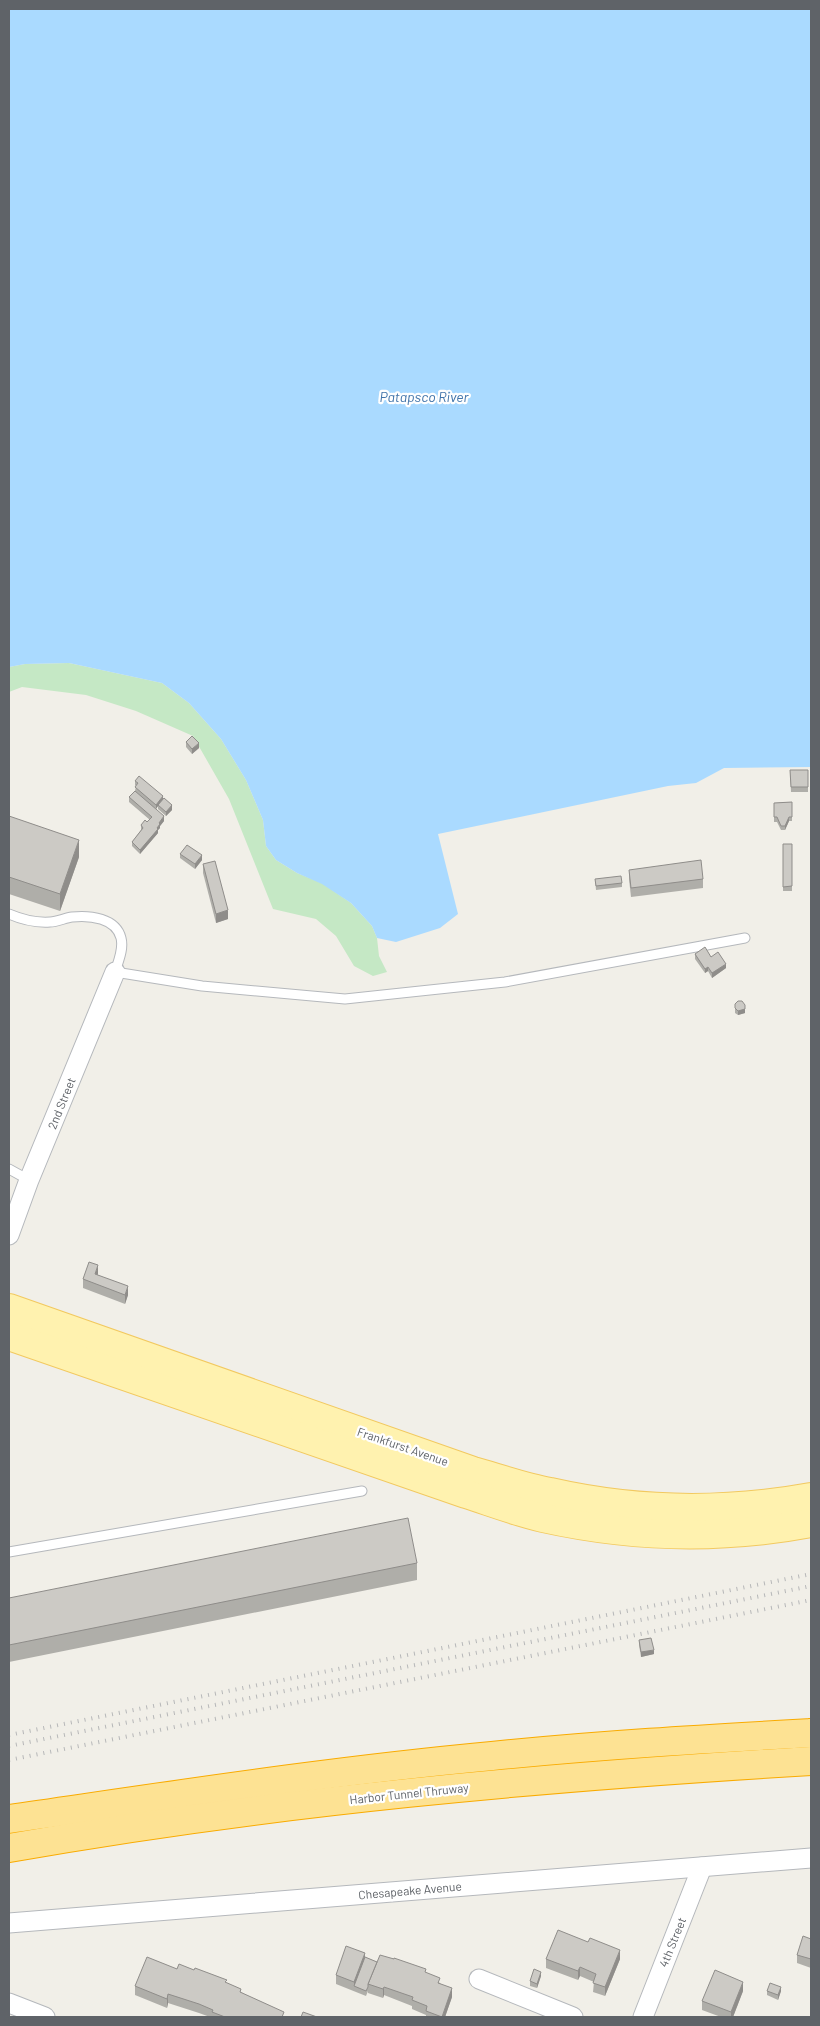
<svg xmlns="http://www.w3.org/2000/svg" width="820" height="2026" font-family="Barlow,sans-serif">
  <style>
    .green { fill: #c5e8c5 }
    .water { fill: #aadaff }
    .lines { fill: none; stroke-linecap: round; stroke-linejoin: round }
    .service-casing { stroke: #b5b8bc; stroke-width: 11 }
    .minor-casing { stroke: #b5b8bc; stroke-width: 21 }
    .primary-casing { stroke: #f2c960; stroke-width: 30 }
    .motorway-casing { stroke: #f9ab00; stroke-width: 30 }
    .service { stroke: #fff; stroke-width: 9 }
    .minor { stroke: #fff; stroke-width: 19 }
    .primary { stroke: #fff2af; stroke-width: 28 }
    .motorway { stroke: #fde293; stroke-width: 28 }
    .rail { stroke: #b6b7b8; stroke-width: 4; stroke-dasharray: 1 6; stroke-linecap: butt }
    .wall { fill: #afaea9 }
    .shaded-wall { fill: #8f8d8a }
    .building { fill: #cccac5; stroke: #8f8d8a }
    .labels { text-anchor: middle; dominant-baseline: central; stroke-width: 4.5; stroke-linejoin: round; paint-order: stroke }
    .street-label { font-size: 12px; fill: #5f6368; stroke: #fff }
    .water-label { font-size: 14px; font-style: italic; fill: #4174aa; stroke: #fff }
  </style>
  <rect width="100%" height="100%" fill="#f1efe8"/>
  <path class="green" d="M69 663 162 683 189 703 221 739 246 780 263 820 266 846 276 860 297 873 322 883 351 903 372 926 377 938 379 956 387 972 373 976 354 966 336 936 316 919 273 909 229 799 193 736 136 711 86 695 22 687 9 692V667L25 664Z"/>
  <path class="water" d="M9 9H811V767L724 768 696 783 668 786 438 834 458 914 440 928 396 942 377 938 372 926 351 903 322 884 297 873 276 860 266 846 263 820 246 780 221 739 189 703 162 683 69 663 25 664 9 667Z"/>
  <g class="lines">
    <defs>
      <g id="service">
        <path d="M9 914C23 920 35 923 50 922 57 922 65 918 72 917 90 915 116 918 121 938 124 949 118 962 115 972L202 986 345 999 505 982 745 938"/>
        <path d="M9 1169 29 1180"/>
        <path d="M9 1552 362 1491"/>
      </g>
      <g id="minor">
        <path d="M9 1235 29 1180 115 972"/>
        <path d="M9 1923 811 1858"/>
        <path d="M479 1979 573 2017"/>
        <path d="M9 2003 45 2017"/>
        <path d="M643 2017 702 1867"/>
      </g>
      <g id="primary">
        <path d="M9 1308 473 1471C498 1478 524 1487 550 1492 638 1512 723 1513 811 1497"/>
        <path d="M9 1336 466 1494C491 1502 517 1512 543 1518 633 1538 721 1540 811 1523"/>
      </g>
      <g id="motorway">
        <path d="M9 1819C169 1796 330 1771 492 1756 598 1745 705 1739 811 1733"/>
        <path d="M9 1848C274 1801 543 1777 811 1761"/>
      </g>
    </defs>
    <use href="#service" class="service-casing"/>
    <use href="#minor" class="minor-casing"/>
    <use href="#primary" class="primary-casing"/>
    <use href="#motorway" class="motorway-casing"/>
    <use href="#service" class="service"/>
    <use href="#minor" class="minor"/>
    <use href="#primary" class="primary"/>
    <use href="#motorway" class="motorway"/>
    <g class="rail">
      <path d="M9 1735 811 1574"/>
      <path d="M9 1746 811 1586"/>
      <path d="M9 1760 811 1600"/>
    </g>
  </g>
  <g class="wall">
    <path d="M186 742 199 748 192 754 186 747Z"/>
    <path d="M790 770H808V792H791Z"/>
    <path d="M135 781 163 800 172 810 166 816 158 809V806L156 809 164 821 160 826V828L158 830V833L140 854 132 846V842L141 830V825L147 822 150 820 129 802V797L135 791 136 786 135 785Z"/>
    <path d="M792 802V821H789L785 830H781L777 822H774V803Z"/>
    <path d="M9 816 79 857 60 911 9 894Z"/>
    <rect x="783" y="844" width="9" height="47"/>
    <path d="M180 854 202 860 195 869 180 858Z"/>
    <path d="M203 864 228 919 216 923 203 873Z"/>
    <path d="M629 870 703 879V888L631 897 629 879Z"/>
    <path d="M595 879 622 883V887L596 890Z"/>
    <path d="M695 954 711 957 726 968 712 978 708 971 705 973 695 959Z"/>
    <path d="M735 1004 745 1009V1013L738 1015 735 1013Z"/>
    <path d="M98 1275 128 1295 125 1304 83 1288V1279Z"/>
    <path d="M417 1563V1580L9 1662V1598Z"/>
    <path d="M639 1640 654 1654 641 1657 639 1645Z"/>
    <path d="M811 1939V1968L797 1963V1955Z"/>
    <path d="M588 1942 620 1959 605 1996 593 1992 594 1982 580 1976 578 1980 546 1968V1959Z"/>
    <path d="M365 1957 377 1962 426 1973 440 1983 452 1997 445 2017H426V2015L412 2009V2006L384 1995 383 1998 368 1993V1991L366 1996 336 1984V1975Z"/>
    <path d="M177 1969 227 1983 241 1992 284 2017H210L199 2013 168 2003 167 2008 135 1995V1986Z"/>
    <path d="M541 1976 537 1988 530 1986V1981Z"/>
    <path d="M743 1991 733 2017H721L702 2010V2001Z"/>
    <path d="M767 1991H781L778 2000 767 1995Z"/>
  </g>
  <g class="shaded-wall">
    <path d="M199 743V748L192 754V749Z"/>
    <path d="M163 796V801L158 805V806L156 809V805Z"/>
    <path d="M172 805V810L166 816V812Z"/>
    <path d="M164 816V821L160 826V828L158 830V833L140 854V850L157 828 159 823Z"/>
    <path d="M789 817V821L785 830V826Z"/>
    <path d="M79 840V857L60 911V894Z"/>
    <path d="M202 855V860L195 869V864Z"/>
    <path d="M228 910V919L216 923V914Z"/>
    <path d="M726 964V968L712 978V973Z"/>
    <path d="M708 967V971L705 973V969Z"/>
    <path d="M745 1005V1013L738 1015V1011Z"/>
    <path d="M98 1265V1274L95 1283V1274Z"/>
    <path d="M128 1286V1295L125 1304V1295Z"/>
    <path d="M654 1650V1654L641 1657V1652Z"/>
    <path d="M620 1950V1959L605 1996V1987Z"/>
    <path d="M365 1953V1962L354 1986V1982Z"/>
    <path d="M580 1967V1976L578 1980V1971Z"/>
    <path d="M541 1972V1976L537 1988V1984Z"/>
    <path d="M743 1982V1991L733 2017H731V2012Z"/>
    <path d="M384 1987V1995L383 1998V1989Z"/>
    <path d="M781 1987V1991L778 2000V1995Z"/>
    <path d="M452 1988V1997L445 2017H442Z"/>
    <path d="M168 1994V2003L167 2008V1999Z"/>
  </g>
  <g class="building">
    <path d="M192 736 199 743 192 749 186 742Z"/>
    <path d="M790 770H808V787H791Z"/>
    <path d="M139 776 163 796 156 805 135 787 138 783 135 781Z"/>
    <path d="M135 791 164 816 159 823 160 824 157 828 158 829 140 850 132 842 143 828 141 825 145 820 147 822 152 817 129 797Z"/>
    <path d="M164 798 172 805 166 812 158 805Z"/>
    <path d="M792 802V817H789L785 826H781L777 817H774V803Z"/>
    <path d="M9 816 79 840 60 894 9 877Z"/>
    <path d="M783 844H792V886L783 887Z"/>
    <path d="M187 845 202 855 195 864 180 854Z"/>
    <path d="M701 860 703 879 631 888 629 870Z"/>
    <path d="M215 861 228 910 216 914 203 864Z"/>
    <path d="M621 876 622 883 596 886 595 879Z"/>
    <path d="M705 947 711 957 718 952 726 964 712 973 708 967 705 969 695 954Z"/>
    <path d="M738 1001H742L745 1005V1009L738 1011 735 1008V1004Z"/>
    <path d="M89 1262 98 1265 95 1274 128 1286 125 1295 83 1279Z"/>
    <path d="M408 1518 417 1563 9 1645V1598Z"/>
    <path d="M651 1638 654 1650 641 1652 639 1640Z"/>
    <path d="M558 1930 588 1942 590 1938 620 1950 605 1987 593 1983 596 1974 580 1967 578 1971 546 1959Z"/>
    <path d="M803 1936 811 1939V1959L797 1955Z"/>
    <path d="M346 1946 365 1953 354 1982 336 1975Z"/>
    <path d="M380 1955 394 1959V1958L426 1969 425 1972 440 1978 438 1983 452 1988 442 2017 426 2011 427 2006 412 2000 413 1997 384 1987 383 1989 368 1984Z"/>
    <path d="M147 1957 177 1969 179 1964 194 1970 195 1968 227 1980 225 1982 241 1989 240 1992 284 2012 282 2017H225L212 2012 213 2010 199 2004 168 1994 167 1999 135 1986Z"/>
    <path d="M365 1957 377 1962 368 1984V1987L366 1991 354 1986Z"/>
    <path d="M534 1969 541 1972 537 1984 530 1981Z"/>
    <path d="M715 1970 743 1982 731 2012 702 2001Z"/>
    <path d="M770 1983 781 1987 778 1995 767 1991Z"/>
    <path d="M303 2012 317 2017H301Z"/>
  </g>
  <g class="labels">
    <g class="street-label">
      <text transform="translate(61 1103) rotate(-68)">2nd Street</text>
      <text transform="translate(403 1446) rotate(19)">Frankfurst Avenue</text>
      <text transform="translate(409 1793) rotate(-6)">Harbor Tunnel Thruway</text>
      <text transform="translate(410 1890) rotate(-5)">Chesapeake Avenue</text>
      <text transform="translate(672 1942) rotate(-68)">4th Street</text>
    </g>
    <g class="water-label">
      <text x="424" y="396">Patapsco River</text>
    </g>
  </g>
  <rect width="820" height="2026" fill="none" stroke="#5f6368" stroke-width="20"/>
</svg>
